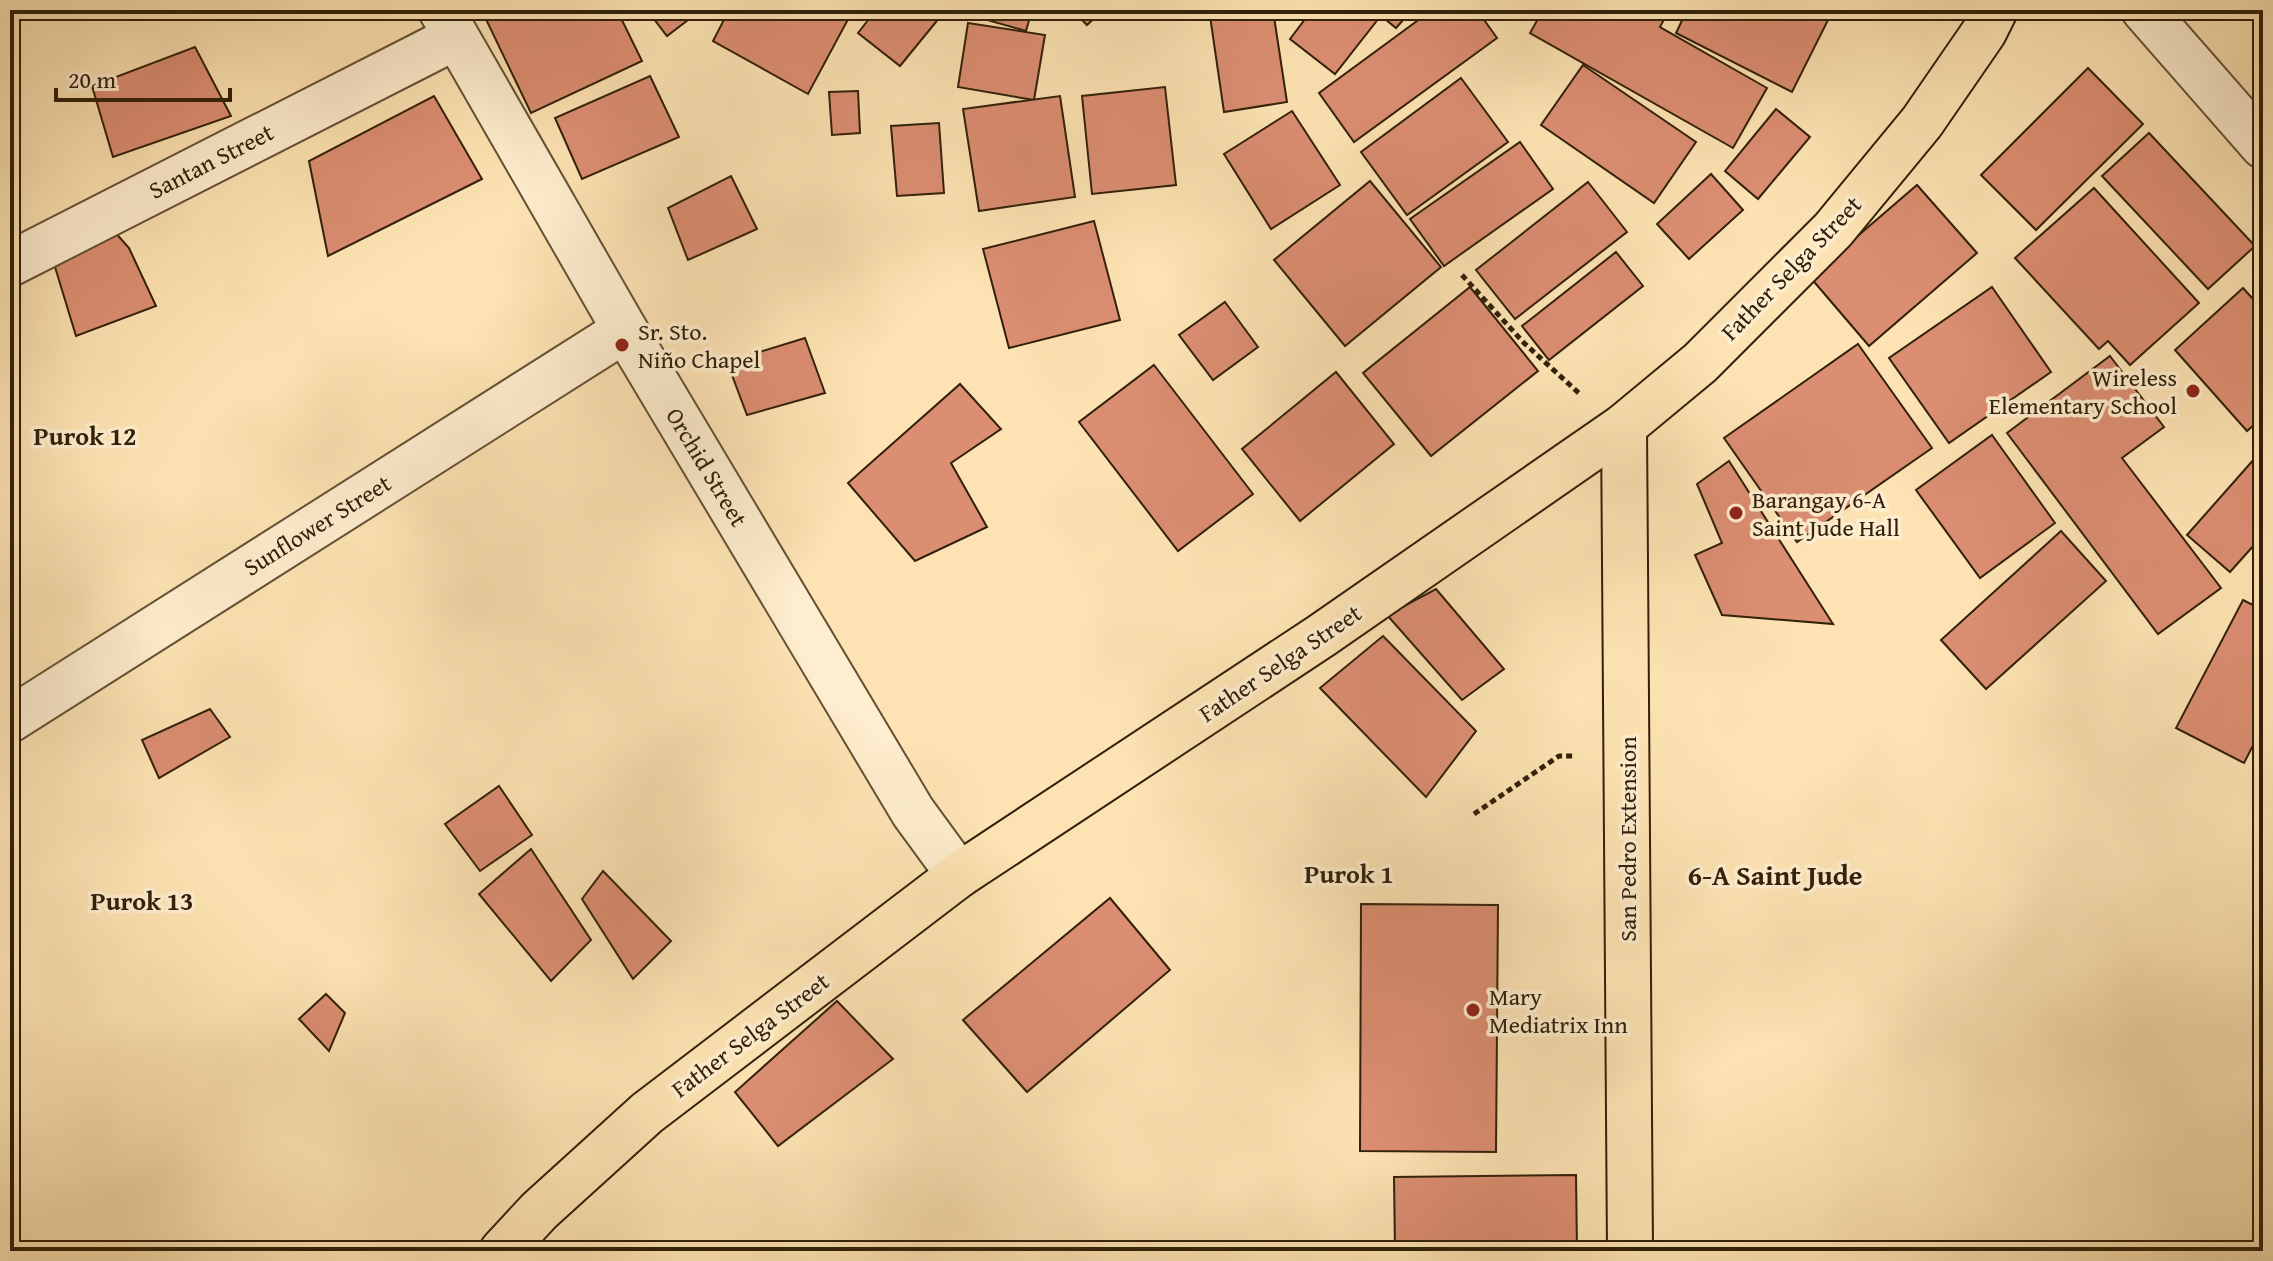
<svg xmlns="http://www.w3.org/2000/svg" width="2273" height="1261" font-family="'Gentium Book Plus',serif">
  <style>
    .building { fill: #dc8e72; stroke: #312009; stroke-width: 2 }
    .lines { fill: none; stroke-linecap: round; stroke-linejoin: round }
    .minor-casing { stroke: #645134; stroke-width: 48 }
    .major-casing { stroke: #312009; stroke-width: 48 }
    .path { stroke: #312009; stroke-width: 5; stroke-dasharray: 6 4; stroke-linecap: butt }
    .minor { stroke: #feedce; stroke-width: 44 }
    .major { stroke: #fde3b3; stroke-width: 44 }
    .poi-dot { fill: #8f2418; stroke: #feedce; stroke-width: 3 }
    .labels { text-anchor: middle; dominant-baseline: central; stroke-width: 7; stroke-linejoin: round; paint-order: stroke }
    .street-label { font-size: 24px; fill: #312009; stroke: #feedce }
    .poi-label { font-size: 24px; fill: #312009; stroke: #feedce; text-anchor: start }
    .neighbourhood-label { font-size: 26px; font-weight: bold; fill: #312009; stroke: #feedce }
    .quarter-label { font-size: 28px; font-weight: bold; fill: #312009; stroke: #feedce }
  </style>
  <rect width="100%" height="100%" fill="#fde3b3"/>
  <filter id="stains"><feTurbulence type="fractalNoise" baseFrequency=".0025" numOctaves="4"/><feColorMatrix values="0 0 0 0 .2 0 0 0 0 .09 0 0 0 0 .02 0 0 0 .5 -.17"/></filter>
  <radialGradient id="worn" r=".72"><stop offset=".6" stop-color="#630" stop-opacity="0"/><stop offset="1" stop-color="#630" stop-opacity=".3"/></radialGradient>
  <g class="building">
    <path d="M490 10H617L642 61 531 113 483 13Z"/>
    <path d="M647 10H701L667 36Z"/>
    <path d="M729 10H853L808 94 713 41Z"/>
    <path d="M876 10H932L940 17 900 66 858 33Z"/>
    <path d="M972 10H1032L1026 31 970 15Z"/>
    <path d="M1072 10H1103L1087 25Z"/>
    <path d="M1249 10H1273L1287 102 1224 112 1210 16Z"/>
    <path d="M1312 10H1368L1379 18 1335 74 1290 39Z"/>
    <path d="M1374 10H1412L1396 28Z"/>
    <path d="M1432 10H1477L1497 38 1354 142 1319 93Z"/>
    <path d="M1543 10H1669L1660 27 1767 88 1733 148 1530 33Z"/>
    <path d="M1687 10H1833L1792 92 1676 33Z"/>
    <path d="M968 23 1045 35 1034 100 958 87Z"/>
    <path d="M195 47 231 116 113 157 92 86Z"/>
    <path d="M1583 65 1696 142 1654 203 1541 125Z"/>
    <path d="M2088 68 2143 124 2036 230 1981 175Z"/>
    <path d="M650 76 679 137 582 179 555 118Z"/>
    <path d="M1461 78 1508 142 1407 215 1361 152Z"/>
    <path d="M1165 87 1176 185 1092 194 1082 96Z"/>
    <path d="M858 91 860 133 832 135 829 92Z"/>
    <path d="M434 96 482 179 328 256 309 161Z"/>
    <path d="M1060 96 1075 197 979 211 963 109Z"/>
    <path d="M1776 109 1810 137 1758 199 1725 171Z"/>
    <path d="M1292 111 1340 185 1271 229 1224 154Z"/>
    <path d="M939 123 944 193 897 196 891 126Z"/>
    <path d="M2149 133 2255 246 2208 289 2102 176Z"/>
    <path d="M1520 142 1553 189 1444 266 1410 219Z"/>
    <path d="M1711 174 1743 210 1689 259 1657 224Z"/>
    <path d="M731 176 757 229 688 260 668 208Z"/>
    <path d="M1370 181 1441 267 1345 346 1274 260Z"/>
    <path d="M1588 182 1627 232 1515 319 1476 270Z"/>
    <path d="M1917 185 1977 253 1869 346 1810 277Z"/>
    <path d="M2094 188 2199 303 2130 365 2108 341 2099 349 2015 258Z"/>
    <path d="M1094 221 1120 320 1009 348 983 249Z"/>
    <path d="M114 231 129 248 156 306 76 336 55 267Z"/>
    <path d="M1616 252 1643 286 1549 360 1522 326Z"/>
    <path d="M1470 287 1538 371 1431 456 1363 373Z"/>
    <path d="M1992 287 2051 372 1949 443 1889 358Z"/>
    <path d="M2243 288 2263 310V417L2247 431 2175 350Z"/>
    <path d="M1225 302 1258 347 1213 380 1179 335Z"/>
    <path d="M805 338 825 393 747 415 727 362Z"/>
    <path d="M1858 344 1932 448 1797 542 1724 438Z"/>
    <path d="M2110 356 2164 427 2122 458 2221 588 2158 634 2007 433Z"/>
    <path d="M1154 365 1253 494 1178 551 1079 422Z"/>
    <path d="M1336 372 1394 444 1300 521 1242 449Z"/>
    <path d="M960 384 1001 429 951 463 987 527 915 561 848 483Z"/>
    <path d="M1992 435 2055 523 1980 578 1916 490Z"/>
    <path d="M2263 449V535L2230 572 2187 535Z"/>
    <path d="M1729 461 1833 624 1722 615 1695 555 1722 543 1697 484Z"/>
    <path d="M2061 531 2106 581 1986 689 1941 640Z"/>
    <path d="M1436 589 1504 669 1462 700 1387 615Z"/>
    <path d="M2243 600 2263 610V726L2244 763 2176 728Z"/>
    <path d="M1383 636 1476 731 1426 797 1320 688Z"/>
    <path d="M210 709 230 737 159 778 142 740Z"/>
    <path d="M499 786 532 835 480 871 445 824Z"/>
    <path d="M531 849 591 940 551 981 479 894Z"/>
    <path d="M603 871 671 941 633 979 582 899Z"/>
    <path d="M1110 898 1170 970 1027 1092 963 1020Z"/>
    <path d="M1361 904 1498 905 1496 1152 1360 1151Z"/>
    <path d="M326 994 345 1013 329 1051 299 1019Z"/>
    <path d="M837 1001 893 1059 778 1146 735 1092Z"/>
    <path d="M1576 1175 1577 1251H1395L1394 1177Z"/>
  </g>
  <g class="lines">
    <defs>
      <g id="minor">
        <path d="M441 10 625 330 913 812 959 875"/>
        <path d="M2144 10 2263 146"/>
        <path d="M10 264 456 37"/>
        <path d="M10 720 625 330"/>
      </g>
      <g id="major">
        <path d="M1624 426 1630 1251"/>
        <path d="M502 1251 539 1211 647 1113 959 875 1321 636 1624 426 1700 363 1833 230 1922 122 1984 32 1995 10"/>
      </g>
    </defs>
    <use href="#minor" class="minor-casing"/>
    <use href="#major" class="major-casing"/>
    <g class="path">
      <path d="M1462 275 1524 343 1581 395"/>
      <path d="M1474 814 1559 756H1574"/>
    </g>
    <use href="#minor" class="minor"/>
    <use href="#major" class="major"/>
  </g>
  <g class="poi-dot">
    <circle cx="622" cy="345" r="8"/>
    <circle cx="2193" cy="391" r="8"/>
    <circle cx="1736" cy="513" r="8"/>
    <circle cx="1473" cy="1010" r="8"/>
  </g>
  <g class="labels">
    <g class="street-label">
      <text transform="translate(211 161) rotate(-27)">Santan Street</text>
      <text transform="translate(1791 268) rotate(-46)">Father Selga Street</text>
      <text transform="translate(707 467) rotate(59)">Orchid Street</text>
      <text transform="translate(317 525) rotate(-32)">Sunflower Street</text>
      <text transform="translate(1280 663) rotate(-34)">Father Selga Street</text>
      <text transform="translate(1627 839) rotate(-90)">San Pedro Extension</text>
      <text transform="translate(750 1035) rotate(-37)">Father Selga Street</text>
    </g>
    <g class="poi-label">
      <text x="638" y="331">Sr. Sto.<tspan x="638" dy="28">Niño Chapel</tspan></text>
      <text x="2177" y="377" text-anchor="end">Wireless<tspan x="2177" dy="28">Elementary School</tspan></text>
      <text x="1752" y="499">Barangay 6-A<tspan x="1752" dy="28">Saint Jude Hall</tspan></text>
      <text x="1489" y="996">Mary<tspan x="1489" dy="28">Mediatrix Inn</tspan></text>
    </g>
    <g class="neighbourhood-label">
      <text x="85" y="435">Purok 12</text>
      <text x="1349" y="873">Purok 1</text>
      <text x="142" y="900">Purok 13</text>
    </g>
    <g class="quarter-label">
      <text x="1775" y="874">6-A Saint Jude</text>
    </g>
  </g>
  <rect width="2273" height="1261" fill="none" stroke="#fde3b3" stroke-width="40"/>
  <rect x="12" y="12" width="2249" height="1237" fill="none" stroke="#312009" stroke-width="4"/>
  <rect x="20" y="20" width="2233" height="1221" fill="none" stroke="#312009" stroke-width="2"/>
  <path d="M56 88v12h174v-12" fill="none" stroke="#312009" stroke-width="4"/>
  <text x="68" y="88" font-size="24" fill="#312009" stroke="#feedce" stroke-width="6" paint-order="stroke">20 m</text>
  <rect width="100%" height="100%" filter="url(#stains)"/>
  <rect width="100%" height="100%" fill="url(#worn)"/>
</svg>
